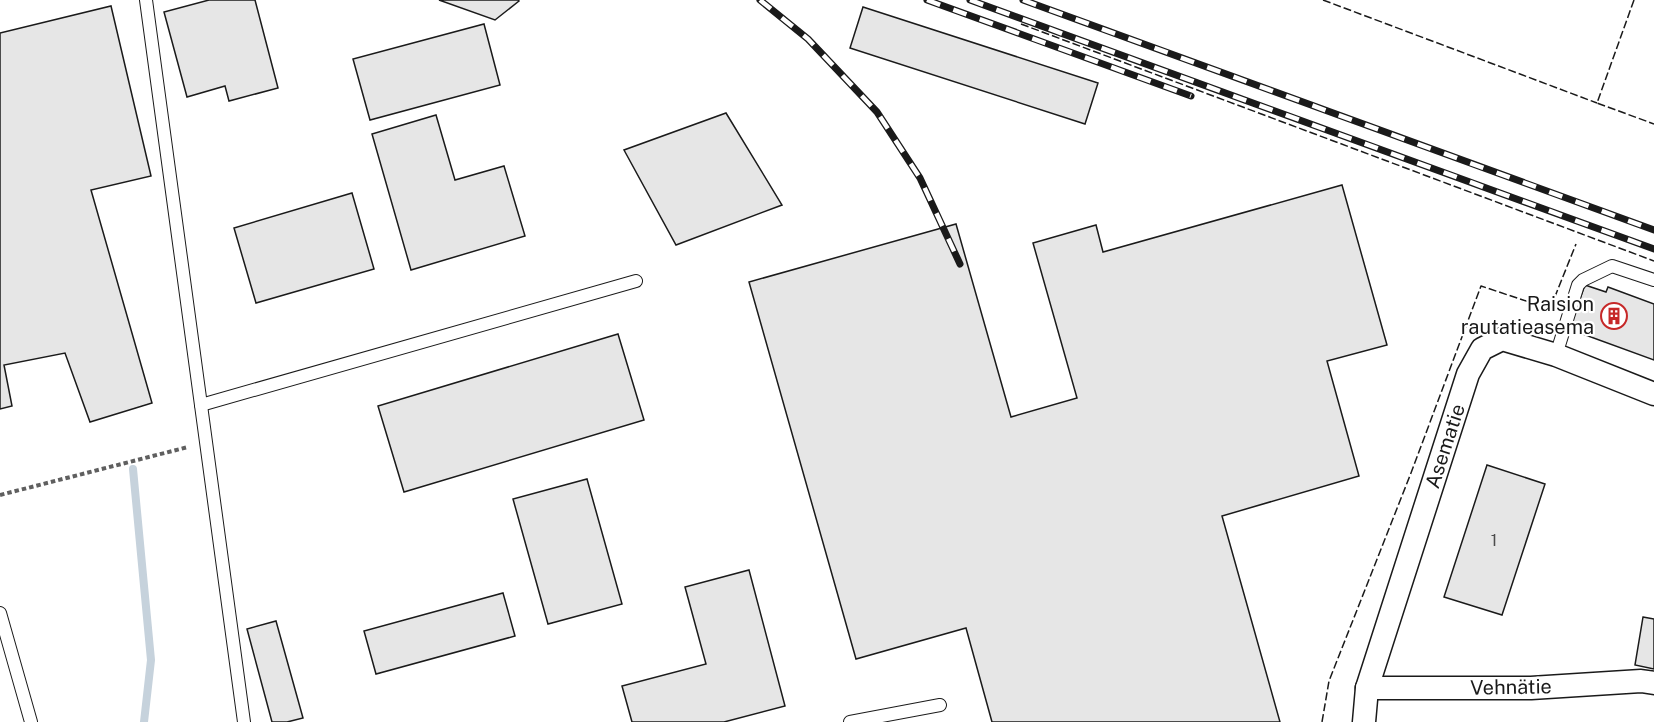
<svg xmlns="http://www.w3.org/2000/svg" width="1654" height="722" font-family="'Public Sans',sans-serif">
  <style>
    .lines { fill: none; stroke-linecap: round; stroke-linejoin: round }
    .stream { stroke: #c6d2dc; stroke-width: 8 }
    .building { fill: #e6e6e6; stroke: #1a1a1a; stroke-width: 1.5 }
    .service-casing { stroke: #1a1a1a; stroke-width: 14 }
    .minor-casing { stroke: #1a1a1a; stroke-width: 25 }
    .path { stroke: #5f5f5f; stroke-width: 4; stroke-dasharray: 4.5 3; stroke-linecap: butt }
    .service { stroke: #fff; stroke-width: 12 }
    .minor { stroke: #fff; stroke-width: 22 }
    .rail-casing { stroke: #1a1a1a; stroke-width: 7 }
    .rail { stroke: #fff; stroke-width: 4.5; stroke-dasharray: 14; stroke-linecap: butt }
    .fence { stroke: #1a1a1a; stroke-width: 1.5; stroke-dasharray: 8 3; stroke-linecap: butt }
    .labels { text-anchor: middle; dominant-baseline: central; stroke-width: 4.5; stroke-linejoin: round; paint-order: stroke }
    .number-label { font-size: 16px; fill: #4d4d4d }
    .poi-label { font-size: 20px; fill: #1a1a1a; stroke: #fff; text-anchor: end }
    .street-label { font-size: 20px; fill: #1a1a1a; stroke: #fff }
  </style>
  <rect width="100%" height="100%" fill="#fff"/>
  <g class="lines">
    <path class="stream" d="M133 469 151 660 144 722"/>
  </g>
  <g class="building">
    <path d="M209 0H255L278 88 229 101 225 86 187 97 164 12Z"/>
    <path d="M439 0H518L519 1 495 20Z"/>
    <path d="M111 6 151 176 91 190 152 403 90 422 65 353 4 365 12 406 0 409V33Z"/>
    <path d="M863 7 1098 83 1085 124 850 48Z"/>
    <path d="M484 24 500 85 370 120 353 59Z"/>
    <path d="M726 113 782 205 676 245 624 150Z"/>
    <path d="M436 115 455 180 504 166 525 236 411 270 372 134Z"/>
    <path d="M1342 185 1387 345 1327 361 1359 476 1222 516 1280 722H992L966 628 856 659 749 282 956 224 1011 417 1077 398 1033 243 1096 225 1103 252Z"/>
    <path d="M352 193 374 269 256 303 234 228Z"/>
    <path d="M1585 285 1606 292 1608 287 1654 304V360L1569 329Z"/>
    <path d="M618 334 644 420 404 492 378 406Z"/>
    <path d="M1487 465 1545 484 1502 615 1444 597Z"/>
    <path d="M587 479 622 604 548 624 513 499Z"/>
    <path d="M749 570 785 706 724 722H632L622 686 706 664 685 587Z"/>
    <path d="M503 593 515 636 376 674 364 631Z"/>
    <path d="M1643 617 1654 619V669L1635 665Z"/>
    <path d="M276 621 303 718 287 722H272L247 629Z"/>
  </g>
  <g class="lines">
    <defs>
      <g id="service">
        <path d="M146 0 244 722"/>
        <path d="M1556 355 1578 285 1583 280 1612 266 1654 280"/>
        <path d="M201 405 636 281"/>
        <path d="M0 613 31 722"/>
        <path d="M850 722 940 705"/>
      </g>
      <g id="minor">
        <path d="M1367 688H1531L1641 681 1654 683"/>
        <path d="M1364 722 1367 688 1468 374 1482 349 1502 339 1556 355 1654 394"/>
      </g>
    </defs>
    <use href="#service" class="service-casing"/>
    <use href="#minor" class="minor-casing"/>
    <path class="path" d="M0 495 188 447"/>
    <use href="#service" class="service"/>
    <use href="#minor" class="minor"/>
    <defs>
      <g id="rail">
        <path d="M760 0 808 39 877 112 920 178 960 264"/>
        <path d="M927 0 1191 96"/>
        <path d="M970 0 1654 249"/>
        <path d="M1023 0 1654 230"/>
      </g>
    </defs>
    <use href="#rail" class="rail-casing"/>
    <use href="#rail" class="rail"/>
    <g class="fence">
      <path d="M1323 0 1597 103"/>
      <path d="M1634 0 1597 103 1654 124"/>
      <path d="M1021 24 1654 261"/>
      <path d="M1322 722 1329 681 1411 473 1481 286 1550 309 1576 244"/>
    </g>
  </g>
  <defs>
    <symbol id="building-ring" viewBox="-11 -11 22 22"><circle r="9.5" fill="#fff" stroke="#c62828" stroke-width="1.5"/><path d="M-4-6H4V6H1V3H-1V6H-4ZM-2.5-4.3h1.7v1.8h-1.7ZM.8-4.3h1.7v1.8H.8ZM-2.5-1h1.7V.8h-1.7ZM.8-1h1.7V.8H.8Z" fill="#c62828"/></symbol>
  </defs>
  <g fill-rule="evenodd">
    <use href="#building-ring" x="1599" y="301" width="30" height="30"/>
  </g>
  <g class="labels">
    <g class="number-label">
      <text x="1494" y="540">1</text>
    </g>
    <g class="poi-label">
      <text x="1594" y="304">Raision<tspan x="1594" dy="23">rautatieasema</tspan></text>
    </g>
    <g class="street-label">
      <text transform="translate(1445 446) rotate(-72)">Asematie</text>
      <text transform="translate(1511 687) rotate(-1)">Vehnätie</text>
    </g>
  </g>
</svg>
